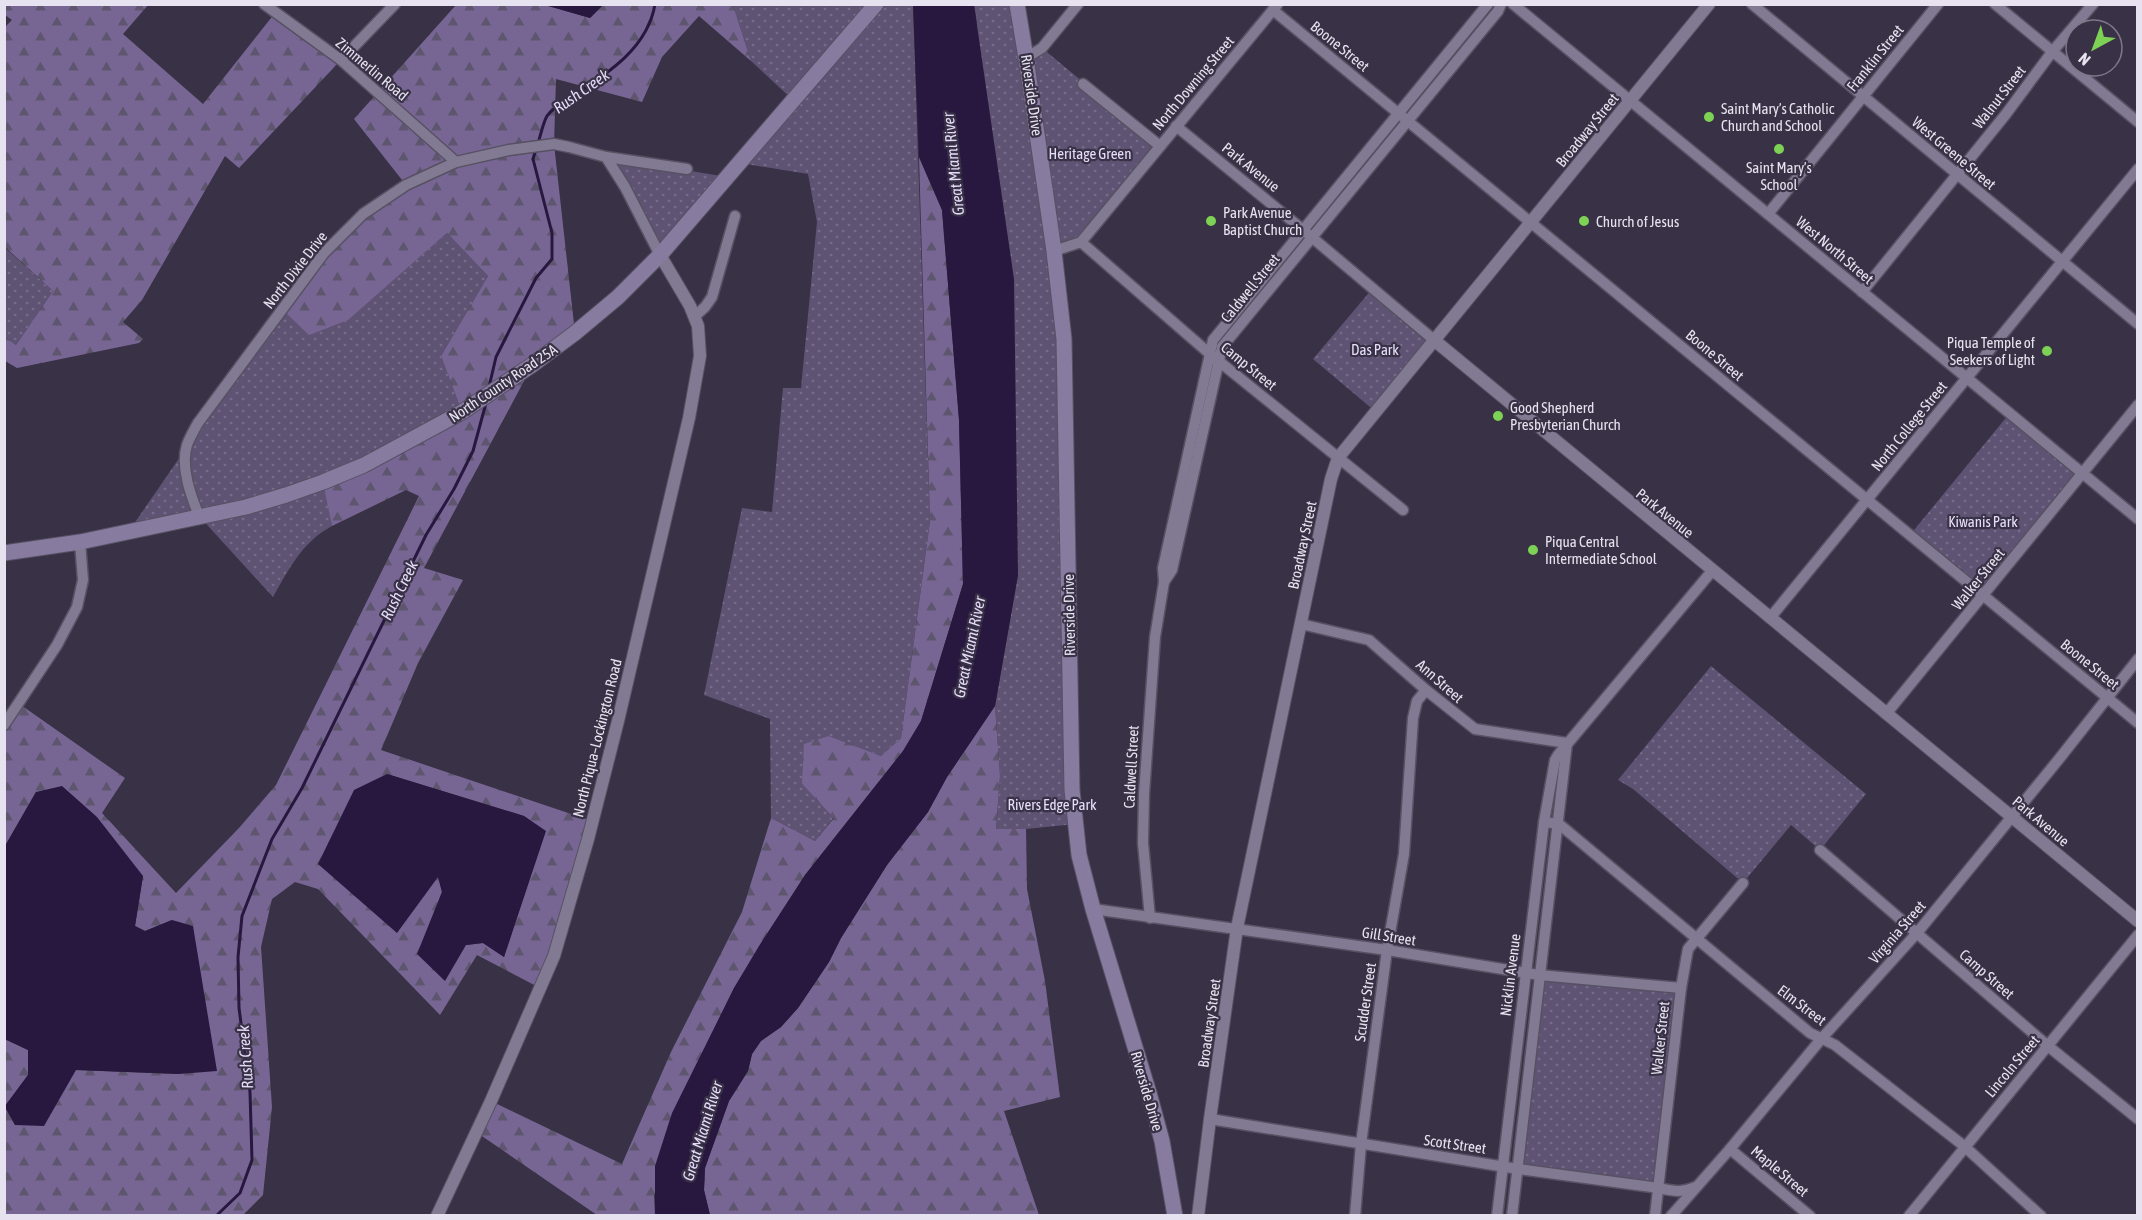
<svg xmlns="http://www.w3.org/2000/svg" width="2142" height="1220" font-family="'Asap Condensed',sans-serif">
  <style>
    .grass { fill: url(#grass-dots) }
    .forest { fill: url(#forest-firs); fill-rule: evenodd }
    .water { fill: #28183f }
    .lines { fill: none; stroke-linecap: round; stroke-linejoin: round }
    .stream { stroke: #28183f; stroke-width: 3 }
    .minor-casing { stroke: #575163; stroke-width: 13 }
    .tertiary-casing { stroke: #575163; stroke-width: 14 }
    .secondary-casing { stroke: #575163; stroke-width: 17 }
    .minor { stroke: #827a92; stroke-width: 10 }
    .tertiary { stroke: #827a92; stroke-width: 12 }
    .secondary { stroke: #887ba0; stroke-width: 15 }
    .poi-dot { fill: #7dd154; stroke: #393246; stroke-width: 2 }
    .labels { text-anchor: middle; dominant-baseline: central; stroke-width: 4.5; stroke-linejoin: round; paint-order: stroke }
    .street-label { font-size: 15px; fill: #e6e2ef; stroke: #393246 }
    .poi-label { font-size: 15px; fill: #e6e2ef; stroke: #393246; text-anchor: start }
    .park-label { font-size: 15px; fill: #e7defb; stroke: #393246 }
    .water-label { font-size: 16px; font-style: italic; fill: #e5dbf9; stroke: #393246 }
  </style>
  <defs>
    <pattern id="grass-dots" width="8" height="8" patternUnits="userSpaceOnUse" patternTransform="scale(1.5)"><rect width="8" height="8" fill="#5f5374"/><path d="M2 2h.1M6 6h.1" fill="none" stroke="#766b88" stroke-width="1.8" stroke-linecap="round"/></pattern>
    <pattern id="forest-firs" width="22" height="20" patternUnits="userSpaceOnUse" patternTransform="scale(1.5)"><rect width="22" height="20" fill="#776694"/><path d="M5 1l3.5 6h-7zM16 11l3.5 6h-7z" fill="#5e556e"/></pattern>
  </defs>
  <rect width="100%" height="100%" fill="#393246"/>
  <g class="grass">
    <path d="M733 5H913L930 521 901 738 881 756 829 736 802 784 834 817 815 841 771 818 770 719 704 695 742 508 772 512 783 388H801L817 222 808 174 740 163 794 101 751 61Z"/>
    <path d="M974 5H1017L1026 57 1042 48 1160 146 1081 242 1054 251 1075 824 1026 829 996 830 1000 776 995 706 1018 575 976 16Z"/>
    <path d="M606 157 727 177 660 255Z"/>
    <path d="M447 233 488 276 441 356 462 412 324 482 332 526C302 542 289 569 273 597L199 516 129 531 282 309 347 320Z"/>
    <path d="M4 247 53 291 16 345 5 337Z"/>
    <path d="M1373 288 1434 340 1376 412 1313 359Z"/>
    <path d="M2009 414 2082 474 1983 596 1910 535Z"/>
    <path d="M1711 666 1866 794 1820 850 1791 825 1743 883 1633 789 1618 780Z"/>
    <path d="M1539 975 1681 988 1659 1188 1518 1169Z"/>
  </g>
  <g class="forest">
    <path d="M5 5H148L123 34 203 104 275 13 341 60 239 168 225 156 142 300 123 322 143 339 139 343 17 368 5 361V337L16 345 53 291 5 247 4 28 12 20 5 15Z"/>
    <path d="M456 5H548L549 6 590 18 603 5H733L751 61 699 16 662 57 642 102 556 79 554 144 575 333 532 366 424 568 463 580 418 663 381 750 592 821 540 988 477 955 440 1015 318 889 295 882 272 899 261 947 272 1107 263 1195 243 1215H5V1108L15 1125 76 1070 179 1074 172 920 145 931 135 926 143 876 36 792 5 846V725L18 703 125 778 102 813 176 893 239 828 276 785 419 496 406 490 332 526 323 482 462 412 441 356 488 276 447 233 348 320 309 335 282 309 324 253 406 185 354 119ZM387 774 524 816 545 831 504 957 483 943 466 945 418 954 442 892 438 876Z"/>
    <path d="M919 157 942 210 959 420 963 584 921 721 903 751 805 875 734 988 694 1070 654 1196 655 1215H597L476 1132 491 1101 622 1164 671 1052 742 912 771 818 815 841 834 818 802 784 804 744 829 736 881 756 901 738 930 521Z"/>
    <path d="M995 706 1000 776 996 829H1026L1027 889 1045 981 1060 1097 1004 1111 1039 1215H710L704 1190 705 1168 729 1101 748 1071 752 1054 761 1041 781 1027 798 1008 829 962 841 938 887 865 928 812 947 777Z"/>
    <path d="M4 1039 28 1050V1075L5 1106Z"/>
  </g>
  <g class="water">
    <path d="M548 5V4L603 5 590 18 548 6Z"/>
    <path d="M913 5H974L1014 279 1018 575 995 706 947 777 928 812 887 865 841 938 829 962 798 1008 781 1027 761 1041 752 1054 748 1071 729 1101 705 1168 704 1190 710 1215H655V1166L672 1113 734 988 759 946 805 875 903 751 921 721 963 584 959 420 942 210 919 157Z"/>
    <path d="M387 774 524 816 546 831 504 957 483 943 466 945 445 981 417 954 442 892 438 877 397 933 318 864 354 790Z"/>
    <path d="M62 786 97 817 143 876 135 926 145 931 172 920 193 926 217 1071 179 1074 76 1070 44 1126 15 1125 5 1106 28 1075V1050L5 1039V846L36 792Z"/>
  </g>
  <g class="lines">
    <g class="stream">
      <path d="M538 143C541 134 543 123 547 116 552 108 565 101 573 96 607 74 648 48 655 4"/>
      <path d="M489 387 496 357 536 278 552 259V233L533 159 536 149"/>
      <path d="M216 1216 240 1193 252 1160 250 1092 239 1008 238 957 242 916 272 839 302 788 426 535 454 489 473 451 486 403"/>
    </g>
    <defs>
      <g id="minor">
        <path d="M264 4 341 60 456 162"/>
        <path d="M1513 4 2138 519"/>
        <path d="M1752 4 2138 324"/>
        <path d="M1995 4 2138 122"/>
        <path d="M1273 10 2138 723"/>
        <path d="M1026 58 1042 48 1078 4"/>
        <path d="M341 60 395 4"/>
        <path d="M1083 84 1160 146"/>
        <path d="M1176 126 1302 229 1434 340"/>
        <path d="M606 157 687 169"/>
        <path d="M1768 214 1938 4"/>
        <path d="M1081 242 1210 354 1403 510"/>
        <path d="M1054 251 1081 242 1277 5"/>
        <path d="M1862 292 2006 114 2052 52 2093 4"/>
        <path d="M694 317 705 307 712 297 735 216"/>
        <path d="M199 516C191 496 180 467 187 445 190 437 194 430 198 423L324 253 363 214 406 185 456 162 509 150 554 144 569 147 606 157 625 187 660 255"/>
        <path d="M1164 582 1172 570 1222 347 1498 11 1501 4"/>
        <path d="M1770 618 2138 169"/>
        <path d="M1301 624 1369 640 1426 690 1475 729 1567 743"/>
        <path d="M1886 714 2138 405"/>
        <path d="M4 725 57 645 77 607 83 580 80 542"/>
        <path d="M1544 822 1559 824 1810 1033 1835 1045 1964 1146 2041 1216"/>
        <path d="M1820 850 2048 1046 2138 1119"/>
        <path d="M1093 909 1387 950 1539 975 1681 988"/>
        <path d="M1150 918 1143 843 1144 794 1155 637 1164 582 1163 568 1213 340 1488 4"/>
        <path d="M1210 1119 1518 1169 1659 1188C1673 1191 1681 1193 1695 1187"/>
        <path d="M1730 1149 1810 1216"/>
        <path d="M1355 1216 1361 1144 1387 950 1404 854 1413 718 1417 701 1426 690"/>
        <path d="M1497 1216 1544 822 1555 760 1558 755 1712 571"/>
        <path d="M1512 1216 1567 743"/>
        <path d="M1655 1216 1681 988 1688 949 1743 883"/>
        <path d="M1671 1216 1730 1149 1822 1038 1917 933 2059 759 2138 659"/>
        <path d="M1909 1216 2138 935"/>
      </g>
      <g id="tertiary">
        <path d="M1434 340 2138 921"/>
        <path d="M437 1216 491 1101 554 956 588 839 618 721 689 418 700 356 698 326 690 306 660 255"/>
        <path d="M1198 1216 1210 1119 1237 928 1331 479 1338 458 1709 4"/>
      </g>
      <g id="secondary">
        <path d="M1017 4 1026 58 1054 251 1064 339 1072 790 1079 855 1093 909 1149 1093 1162 1141 1175 1216"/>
        <path d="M4 553 80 542 246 507 286 495 323 482 364 465 462 412 532 365 575 333 618 297 660 255 876 4"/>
      </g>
    </defs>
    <use href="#minor" class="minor-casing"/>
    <use href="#tertiary" class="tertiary-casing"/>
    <use href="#secondary" class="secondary-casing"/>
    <use href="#minor" class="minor"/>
    <use href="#tertiary" class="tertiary"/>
    <use href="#secondary" class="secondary"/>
  </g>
  <g class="poi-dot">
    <circle cx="1709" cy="117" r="6"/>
    <circle cx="1779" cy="149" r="6"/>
    <circle cx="1211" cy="221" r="6"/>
    <circle cx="1584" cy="221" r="6"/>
    <circle cx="2047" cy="351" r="6"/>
    <circle cx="1498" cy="416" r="6"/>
    <circle cx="1533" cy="550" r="6"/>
  </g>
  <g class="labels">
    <g class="street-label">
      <text transform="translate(1340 46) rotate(39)">Boone Street</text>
      <text transform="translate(1875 58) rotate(-51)">Franklin Street</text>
      <text transform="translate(372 69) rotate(40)">Zimmerlin Road</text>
      <text transform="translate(1193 83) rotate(-50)">North Downing Street</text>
      <text transform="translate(1032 95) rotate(82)">Riverside Drive</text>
      <text transform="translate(1999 97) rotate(-52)">Walnut Street</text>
      <text transform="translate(1587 130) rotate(-51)">Broadway Street</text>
      <text transform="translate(1954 153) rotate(40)">West Greene Street</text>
      <text transform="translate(1251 167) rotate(39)">Park Avenue</text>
      <text transform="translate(1835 250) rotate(40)">West North Street</text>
      <text transform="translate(295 270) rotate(-52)">North Dixie Drive</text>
      <text transform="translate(1250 288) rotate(-51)">Caldwell Street</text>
      <text transform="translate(1715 355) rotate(40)">Boone Street</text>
      <text transform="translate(1249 366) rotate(39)">Camp Street</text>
      <text transform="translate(503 383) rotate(-34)">North County Road 25A</text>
      <text transform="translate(1909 426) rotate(-51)">North College Street</text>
      <text transform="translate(1665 513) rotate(39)">Park Avenue</text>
      <text transform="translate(1302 545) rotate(-78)">Broadway Street</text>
      <text transform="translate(1978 579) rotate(-51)">Walker Street</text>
      <text transform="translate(1069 615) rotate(-91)">Riverside Drive</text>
      <text transform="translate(2090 664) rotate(39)">Boone Street</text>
      <text transform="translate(1440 681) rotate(41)">Ann Street</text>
      <text transform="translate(597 738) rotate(-76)">North Piqua–Lockington Road</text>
      <text transform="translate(1131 767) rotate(-87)">Caldwell Street</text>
      <text transform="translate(2041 821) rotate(40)">Park Avenue</text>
      <text transform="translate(1897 932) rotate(-49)">Virginia Street</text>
      <text transform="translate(1389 936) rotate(9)">Gill Street</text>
      <text transform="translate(1987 974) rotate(41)">Camp Street</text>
      <text transform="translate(1510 975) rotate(-83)">Nicklin Avenue</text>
      <text transform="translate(1365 1002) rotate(-82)">Scudder Street</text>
      <text transform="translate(1802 1005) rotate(37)">Elm Street</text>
      <text transform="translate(1209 1023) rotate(-82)">Broadway Street</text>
      <text transform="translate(1660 1038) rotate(-84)">Walker Street</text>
      <text transform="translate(2012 1066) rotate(-50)">Lincoln Street</text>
      <text transform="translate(1147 1091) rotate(74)">Riverside Drive</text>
      <text transform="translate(1455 1144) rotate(8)">Scott Street</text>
      <text transform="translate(1780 1171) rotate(40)">Maple Street</text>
    </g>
    <g class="poi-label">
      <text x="1721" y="108">Saint Mary’s Catholic<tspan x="1721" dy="17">Church and School</tspan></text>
      <text x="1779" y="167" text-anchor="middle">Saint Mary’s<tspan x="1779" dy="17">School</tspan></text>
      <text x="1223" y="212">Park Avenue<tspan x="1223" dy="17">Baptist Church</tspan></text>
      <text x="1596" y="221">Church of Jesus</text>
      <text x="2035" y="342" text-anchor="end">Piqua Temple of<tspan x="2035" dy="17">Seekers of Light</tspan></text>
      <text x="1510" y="407">Good Shepherd<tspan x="1510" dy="17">Presbyterian Church</tspan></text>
      <text x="1545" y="541">Piqua Central<tspan x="1545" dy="17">Intermediate School</tspan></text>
    </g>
    <g class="park-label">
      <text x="1090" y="153">Heritage Green</text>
      <text x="1375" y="349">Das Park</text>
      <text x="1983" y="521">Kiwanis Park</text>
      <text x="1052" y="804">Rivers Edge Park</text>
    </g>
    <g class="water-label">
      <text transform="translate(581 91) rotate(-35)">Rush Creek</text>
      <text transform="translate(953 164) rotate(-96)">Great Miami River</text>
      <text transform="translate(399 590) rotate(-64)">Rush Creek</text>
      <text transform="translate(969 647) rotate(-78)">Great Miami River</text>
      <text transform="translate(245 1057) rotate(-94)">Rush Creek</text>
      <text transform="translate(702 1131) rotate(-73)">Great Miami River</text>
    </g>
  </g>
  <rect width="2142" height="1220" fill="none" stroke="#e6e2ef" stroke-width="12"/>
  <g transform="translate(2094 48) rotate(221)"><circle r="28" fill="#393246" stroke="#7e788a" stroke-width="1.5"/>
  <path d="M0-4.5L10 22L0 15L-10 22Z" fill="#7dd154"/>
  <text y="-9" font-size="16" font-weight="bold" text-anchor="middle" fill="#e6e2ef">N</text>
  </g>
</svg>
